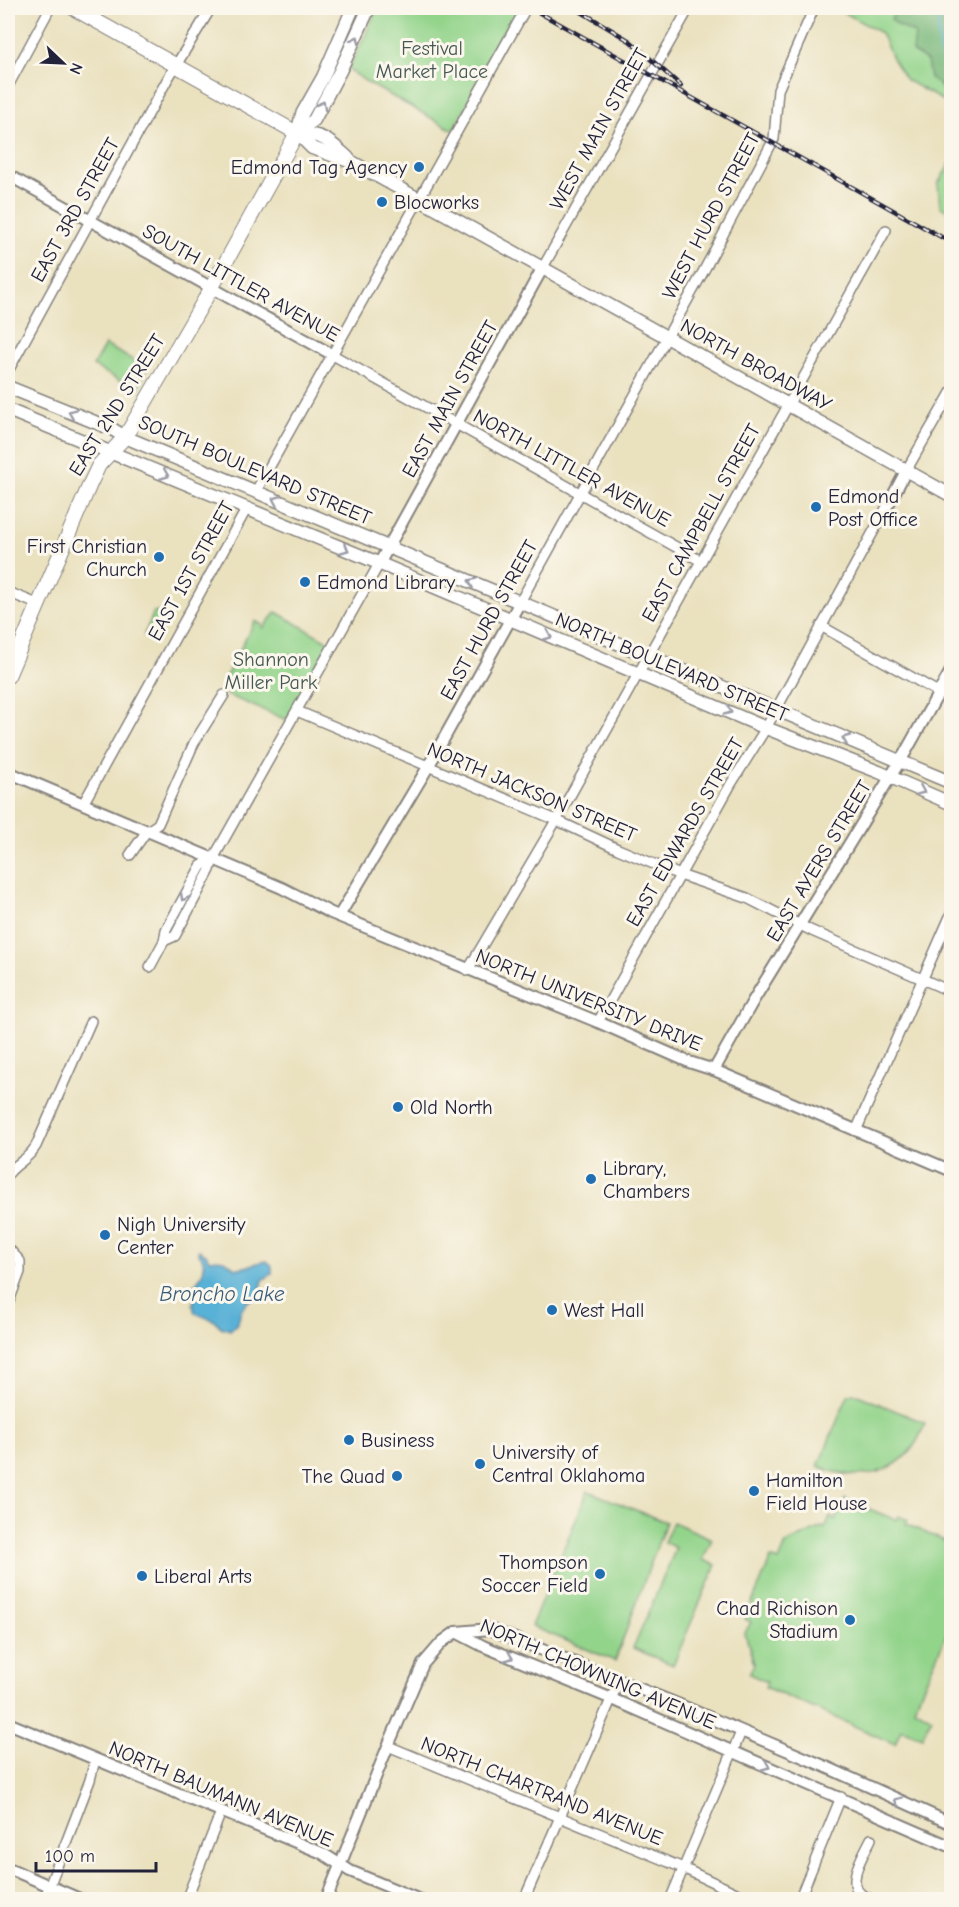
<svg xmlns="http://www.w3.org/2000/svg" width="959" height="1907" font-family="'Comic Neue',sans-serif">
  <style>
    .green { fill: #93d48b; stroke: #5a7b63; stroke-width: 1.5 }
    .forest { fill: #76b677; stroke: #4c6c59; stroke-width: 1.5 }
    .water { fill: #59b1d6; stroke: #3e6a88; stroke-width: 1.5 }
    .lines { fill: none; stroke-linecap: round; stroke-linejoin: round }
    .stream { stroke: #59b1d6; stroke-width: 2 }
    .minor-casing { stroke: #86827d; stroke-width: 12 }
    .tertiary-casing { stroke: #86827d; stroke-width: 14 }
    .secondary-casing { stroke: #86827d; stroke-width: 15 }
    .primary-casing { stroke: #86827d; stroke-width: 16 }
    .minor { stroke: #fff; stroke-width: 9 }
    .tertiary { stroke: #fff; stroke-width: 10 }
    .secondary { stroke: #fff; stroke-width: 12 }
    .primary { stroke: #fff; stroke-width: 14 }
    .rail-casing { stroke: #22223b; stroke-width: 4.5 }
    .rail { stroke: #fbf7ec; stroke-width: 2; stroke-dasharray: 7; stroke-linecap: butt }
    .oneway { stroke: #9c9ca7 }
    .poi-dot { fill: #1f6fb2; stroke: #fbf7ec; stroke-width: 2 }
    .labels { text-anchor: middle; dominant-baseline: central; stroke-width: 6; stroke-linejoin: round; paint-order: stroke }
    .park-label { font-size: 20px; fill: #445753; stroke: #fbf7ec }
    .street-label { font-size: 20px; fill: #22223b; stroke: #fbf7ec }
    .poi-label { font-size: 20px; fill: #22223b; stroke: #fbf7ec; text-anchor: start }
    .water-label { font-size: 21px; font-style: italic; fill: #385b79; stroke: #fbf7ec }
  </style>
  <rect width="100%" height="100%" fill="#fbf7ec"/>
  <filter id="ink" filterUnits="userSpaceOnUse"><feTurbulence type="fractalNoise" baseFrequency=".0167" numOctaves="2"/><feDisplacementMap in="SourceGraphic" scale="12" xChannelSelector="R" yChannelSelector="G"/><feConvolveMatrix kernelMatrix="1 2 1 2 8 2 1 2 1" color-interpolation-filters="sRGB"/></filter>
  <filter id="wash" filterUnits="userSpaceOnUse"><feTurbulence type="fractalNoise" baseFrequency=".008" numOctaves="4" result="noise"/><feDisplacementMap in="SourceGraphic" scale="24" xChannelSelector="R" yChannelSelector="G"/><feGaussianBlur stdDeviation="1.35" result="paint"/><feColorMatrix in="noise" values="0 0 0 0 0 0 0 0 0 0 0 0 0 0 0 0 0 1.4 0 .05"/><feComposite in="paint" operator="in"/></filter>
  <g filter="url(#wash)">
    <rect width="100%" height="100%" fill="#eae1bf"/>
    <g class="green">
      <path d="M377 8H514L520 10 453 130 368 83 348 69 364 38Z"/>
      <path d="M836 8H951V120L947 103 906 80 893 60 881 33Z"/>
      <path d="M951 162V214L940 206 938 184Z"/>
      <path d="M105 345 148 368 137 390 93 366Z"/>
      <path d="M154 612 160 613 165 619 155 639 144 635Z"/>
      <path d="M276 612 329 642 287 720 227 695 230 685 225 678 255 621 261 624 263 628Z"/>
      <path d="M853 1393 925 1423C909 1472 864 1486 818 1466L848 1395Z"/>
      <path d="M588 1491 666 1522 615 1661 531 1626Z"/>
      <path d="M845 1499 896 1520 898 1516 908 1520 906 1524 951 1544V1624L914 1708 932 1718 922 1737 901 1729 895 1744 765 1687 767 1682 749 1674 754 1664 745 1633 751 1622 745 1619 771 1558 779 1561 786 1544 821 1527 825 1528 830 1517 836 1520Z"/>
      <path d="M673 1522 712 1539 703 1560 716 1565 673 1665 633 1648 676 1548 664 1542Z"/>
    </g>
    <path class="forest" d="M898 8H951V104L939 84 930 78 927 61 913 52 915 34 897 25 891 19Z"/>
    <path class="water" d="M199 1250 206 1254 209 1260C222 1258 225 1259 235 1268 248 1269 254 1262 267 1261L272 1266V1274L263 1280C258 1303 253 1293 244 1306 236 1316 244 1320 230 1330L221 1327 215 1321 195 1313 193 1305 197 1287 194 1285C204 1275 208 1263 198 1252Z"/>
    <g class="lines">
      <path class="stream" d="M940 8C937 39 935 51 952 79"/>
    </g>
  </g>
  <g filter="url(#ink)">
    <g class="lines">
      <defs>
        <g id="minor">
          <path d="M8 86 50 8"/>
          <path d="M542 269 689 8"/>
          <path d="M333 355 701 561"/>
          <path d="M8 371 167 80 211 8"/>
          <path d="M906 471 952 391"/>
          <path d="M256 491 526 8"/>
          <path d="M8 592 37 604"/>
          <path d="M520 602 702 274 774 139 778 90 814 8"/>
          <path d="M821 626 952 700"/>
          <path d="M297 711 556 820 618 849 680 875 747 898 812 931 952 992"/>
          <path d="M83 804 247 508"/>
          <path d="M130 855 146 832 158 824 194 743 224 695"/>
          <path d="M164 941 175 936 210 870 213 859 379 564"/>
          <path d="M150 967 164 941 166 930 201 866 213 859"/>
          <path d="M468 970 561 812 886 230"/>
          <path d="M598 1022 731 784 766 728 889 503"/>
          <path d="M856 1131 952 912"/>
          <path d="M8 1174C17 1162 27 1161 36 1146L91 1021"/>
          <path d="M8 1248 20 1261V1272L8 1304"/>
          <path d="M388 1746 683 1868 751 1900"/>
          <path d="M871 1839C865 1852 845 1882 861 1894 864 1897 870 1898 875 1900"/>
          <path d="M44 1900 90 1780 95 1760"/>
          <path d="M186 1900 221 1812"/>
          <path d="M524 1900 619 1681"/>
          <path d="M670 1900 741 1732"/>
          <path d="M799 1900 841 1797"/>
        </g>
        <g id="tertiary">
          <path d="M8 175 333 355"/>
          <path d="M889 503 906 471"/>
          <path d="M379 564 542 269"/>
          <path d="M8 772 282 888 331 913 598 1022 689 1062 714 1070 952 1171"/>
          <path d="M339 916 428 767 520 602"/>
          <path d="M714 1070 753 1001 905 753 952 669"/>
          <path d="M456 1632 483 1646 612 1699 952 1847"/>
          <path d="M457 1632 490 1629 680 1705 824 1766 952 1824"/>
          <path d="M8 1723 322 1853 350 1871 420 1900"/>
          <path d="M8 1868 82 1900"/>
          <path d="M326 1900 388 1746 423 1664 442 1642 456 1632"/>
        </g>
        <g id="secondary">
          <path d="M297 133 312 148 352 162 952 496"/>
          <path d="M297 133 314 120 340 71 369 8"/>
          <path d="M297 133 302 114 323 77 353 8"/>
          <path d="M297 133C325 135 328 140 348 158"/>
          <path d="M8 387 112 429 125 437 952 783"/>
          <path d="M8 410 364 557 766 728 879 772 952 804"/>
        </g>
        <path id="primary" d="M8 676 90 484 99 465 125 437 212 287 297 133 73 8"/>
      </defs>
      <use href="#minor" class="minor-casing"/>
      <use href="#tertiary" class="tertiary-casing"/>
      <use href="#secondary" class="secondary-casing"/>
      <use href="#primary" class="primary-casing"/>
      <use href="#minor" class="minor"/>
      <use href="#tertiary" class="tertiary"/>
      <use href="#secondary" class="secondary"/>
      <use href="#primary" class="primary"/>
      <defs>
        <g id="rail">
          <path d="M531 8 952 243"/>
          <path d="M575 8 630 41 681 86"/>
        </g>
      </defs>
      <use href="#rail" class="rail-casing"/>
      <use href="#rail" class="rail"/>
    </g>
    <defs><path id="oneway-chevron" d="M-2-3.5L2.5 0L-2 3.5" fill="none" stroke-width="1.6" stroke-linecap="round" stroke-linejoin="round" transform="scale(1.5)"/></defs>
    <g class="oneway">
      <use href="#oneway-chevron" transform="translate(356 40) rotate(-64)"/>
      <use href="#oneway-chevron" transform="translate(322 105) rotate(-61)"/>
      <use href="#oneway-chevron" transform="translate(72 413) rotate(-158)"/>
      <use href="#oneway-chevron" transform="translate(165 475) rotate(22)"/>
      <use href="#oneway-chevron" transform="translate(276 500) rotate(-156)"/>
      <use href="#oneway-chevron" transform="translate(345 549) rotate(22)"/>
      <use href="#oneway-chevron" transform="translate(472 582) rotate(-157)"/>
      <use href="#oneway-chevron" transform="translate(548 636) rotate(22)"/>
      <use href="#oneway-chevron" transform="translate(728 711) rotate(23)"/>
      <use href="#oneway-chevron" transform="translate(846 739) rotate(-158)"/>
      <use href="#oneway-chevron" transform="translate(921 791) rotate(23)"/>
      <use href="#oneway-chevron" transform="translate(184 897) rotate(119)"/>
      <use href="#oneway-chevron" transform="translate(509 1657) rotate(22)"/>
      <use href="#oneway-chevron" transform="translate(766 1766) rotate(23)"/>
      <use href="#oneway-chevron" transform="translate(898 1801) rotate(-156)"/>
    </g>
  </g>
  <g class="poi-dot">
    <circle cx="419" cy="167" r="6"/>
    <circle cx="382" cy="202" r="6"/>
    <circle cx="816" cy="507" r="6"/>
    <circle cx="159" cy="557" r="6"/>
    <circle cx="305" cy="582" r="6"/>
    <circle cx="398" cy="1107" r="6"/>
    <circle cx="591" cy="1179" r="6"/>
    <circle cx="105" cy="1235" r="6"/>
    <circle cx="552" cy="1310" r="6"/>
    <circle cx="349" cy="1440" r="6"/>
    <circle cx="480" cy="1464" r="6"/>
    <circle cx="397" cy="1476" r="6"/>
    <circle cx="754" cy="1491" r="6"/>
    <circle cx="600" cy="1574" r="6"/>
    <circle cx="142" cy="1576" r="6"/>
    <circle cx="850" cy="1620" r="6"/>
  </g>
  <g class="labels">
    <g class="park-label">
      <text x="432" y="48">Festival<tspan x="432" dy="23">Market Place</tspan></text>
      <text x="271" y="659">Shannon<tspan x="271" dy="23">Miller Park</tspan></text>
    </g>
    <g class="street-label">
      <text transform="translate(599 129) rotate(-61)">WEST MAIN STREET</text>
      <text transform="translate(75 210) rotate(-61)">EAST 3RD STREET</text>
      <text transform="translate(711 216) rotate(-62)">WEST HURD STREET</text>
      <text transform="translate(241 283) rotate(29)">SOUTH LITTLER AVENUE</text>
      <text transform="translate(756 365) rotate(29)">NORTH BROADWAY</text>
      <text transform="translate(450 399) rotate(-61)">EAST MAIN STREET</text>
      <text transform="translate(117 405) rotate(-58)">EAST 2ND STREET</text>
      <text transform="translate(572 468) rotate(29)">NORTH LITTLER AVENUE</text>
      <text transform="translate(255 470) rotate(23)">SOUTH BOULEVARD STREET</text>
      <text transform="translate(701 523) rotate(-61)">EAST CAMPBELL STREET</text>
      <text transform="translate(191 571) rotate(-61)">EAST 1ST STREET</text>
      <text transform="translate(489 620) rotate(-61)">EAST HURD STREET</text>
      <text transform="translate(672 667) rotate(23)">NORTH BOULEVARD STREET</text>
      <text transform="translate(532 792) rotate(23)">NORTH JACKSON STREET</text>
      <text transform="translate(685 832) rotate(-60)">EAST EDWARDS STREET</text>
      <text transform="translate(819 861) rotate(-59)">EAST AYERS STREET</text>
      <text transform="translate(589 1000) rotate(22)">NORTH UNIVERSITY DRIVE</text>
      <text transform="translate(598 1674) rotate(23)">NORTH CHOWNING AVENUE</text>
      <text transform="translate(542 1791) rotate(22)">NORTH CHARTRAND AVENUE</text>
      <text transform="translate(221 1794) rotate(23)">NORTH BAUMANN AVENUE</text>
    </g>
    <g class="poi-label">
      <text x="407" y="167" text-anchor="end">Edmond Tag Agency</text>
      <text x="394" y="202">Blocworks</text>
      <text x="828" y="496">Edmond<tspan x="828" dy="23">Post Office</tspan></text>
      <text x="147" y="546" text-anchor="end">First Christian<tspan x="147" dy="23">Church</tspan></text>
      <text x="317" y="582">Edmond Library</text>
      <text x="410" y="1107">Old North</text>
      <text x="603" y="1168">Library,<tspan x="603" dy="23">Chambers</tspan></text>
      <text x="117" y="1224">Nigh University<tspan x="117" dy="23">Center</tspan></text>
      <text x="564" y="1310">West Hall</text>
      <text x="361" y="1440">Business</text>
      <text x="492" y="1452">University of<tspan x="492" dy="23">Central Oklahoma</tspan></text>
      <text x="385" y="1476" text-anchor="end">The Quad</text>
      <text x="766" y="1480">Hamilton<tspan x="766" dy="23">Field House</tspan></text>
      <text x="588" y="1562" text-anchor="end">Thompson<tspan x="588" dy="23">Soccer Field</tspan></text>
      <text x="154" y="1576">Liberal Arts</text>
      <text x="838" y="1608" text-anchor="end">Chad Richison<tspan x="838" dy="23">Stadium</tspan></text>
    </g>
    <g class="water-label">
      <text x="222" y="1294">Broncho Lake</text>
    </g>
  </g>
  <rect width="959" height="1907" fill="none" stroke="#fbf7ec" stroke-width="30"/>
  <g transform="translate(63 63) rotate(113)" stroke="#fbf7ec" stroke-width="4.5" paint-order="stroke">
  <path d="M0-4.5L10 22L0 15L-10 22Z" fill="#22223b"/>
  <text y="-9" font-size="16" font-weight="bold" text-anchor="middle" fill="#22223b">N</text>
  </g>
  <path d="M36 1862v9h120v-9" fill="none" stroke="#22223b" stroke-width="3"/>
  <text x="45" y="1862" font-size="18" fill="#22223b" stroke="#fbf7ec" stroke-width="4.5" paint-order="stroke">100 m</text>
</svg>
